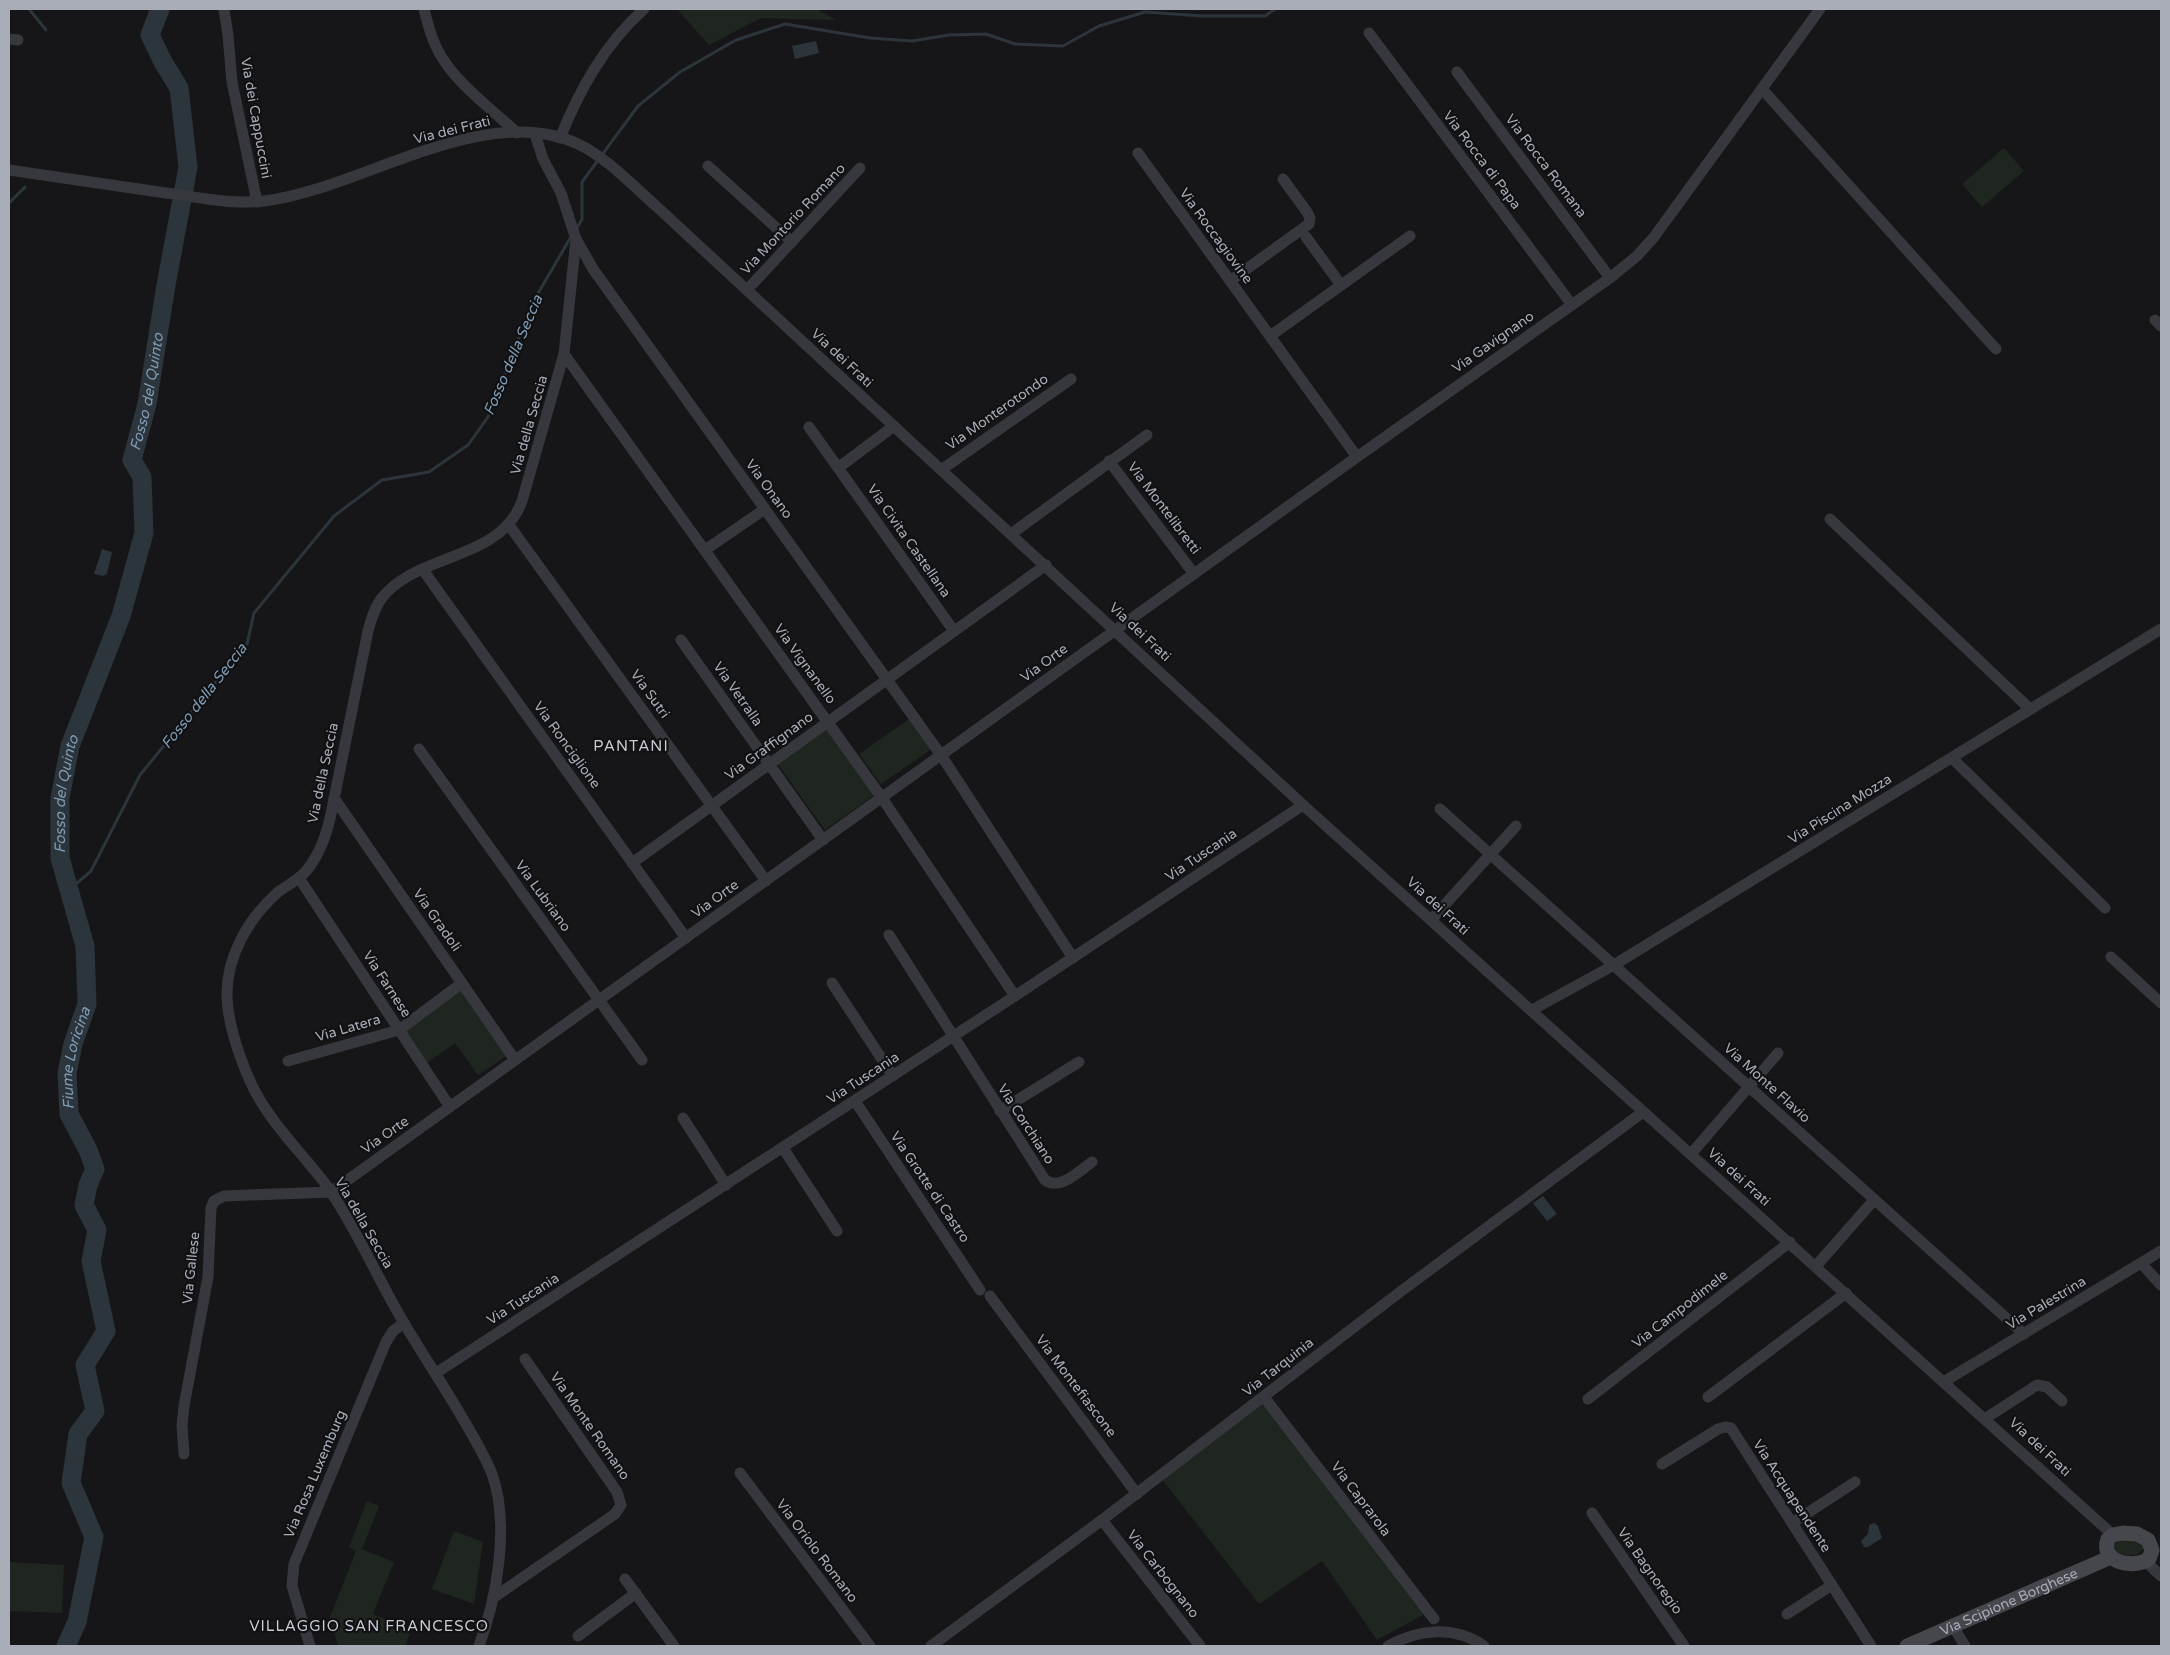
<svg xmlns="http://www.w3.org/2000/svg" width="2170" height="1655" font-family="'Varela Round',sans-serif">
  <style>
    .green { fill: #1e261f }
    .water { fill: #2c353c }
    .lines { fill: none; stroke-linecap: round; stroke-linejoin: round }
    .stream { stroke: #2c353c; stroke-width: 3 }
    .river { stroke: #2c353c; stroke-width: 19 }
    .minor { stroke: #37383d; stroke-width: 11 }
    .secondary { stroke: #45474d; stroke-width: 15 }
    .labels { text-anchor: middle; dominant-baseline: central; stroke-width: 4.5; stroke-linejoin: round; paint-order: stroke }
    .street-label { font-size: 14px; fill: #a8adb8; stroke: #111113 }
    .water-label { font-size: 15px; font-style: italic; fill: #7f9bb3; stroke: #111113 }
    .neighbourhood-label { font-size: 15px; letter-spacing: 1px; fill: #c9ccd4; stroke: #111113 }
  </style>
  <rect width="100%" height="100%" fill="#161618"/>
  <g class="green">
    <path d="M680 9H817L836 20 761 18 709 45 678 10Z"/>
    <path d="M2004 148 2024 171 1982 207 1962 184Z"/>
    <path d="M912 717 933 748 881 784 859 754Z"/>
    <path d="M828 727 876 794 825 830 777 763Z"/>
    <path d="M460 988 508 1055 478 1075 455 1043 427 1063 402 1029Z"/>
    <path d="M1263 1401 1425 1614 1377 1640 1322 1561 1259 1604 1161 1478Z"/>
    <path d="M367 1501 379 1506 362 1549 394 1562 373 1614 411 1630 405 1646H338L330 1617 356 1551 349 1547Z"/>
    <path d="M454 1531 483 1542 474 1604 432 1589Z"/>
    <path d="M2122 1540 2134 1541 2143 1546V1550C2135 1558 2125 1556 2115 1552L2113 1545Z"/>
    <path d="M9 1562 64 1565 62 1613 9 1611Z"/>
  </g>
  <g class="water">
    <path d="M816 41 819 53 795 59 792 46Z"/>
    <path d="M102 549 112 552 107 574 103 576 94 574Z"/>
    <path d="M1543 1196 1557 1214 1547 1221 1533 1203Z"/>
    <path d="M1874 1523 1878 1526 1882 1538 1868 1547H1864L1861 1541 1868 1534 1869 1525Z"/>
  </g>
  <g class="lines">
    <g class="stream">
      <path d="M29 9 46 30"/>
      <path d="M9 203 25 187"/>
      <path d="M577 228 582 219V182L638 106 680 72 736 40 785 24 870 38 912 41 949 35 986 34 1015 44 1063 46 1099 26 1145 12 1203 16H1265L1275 9"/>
      <path d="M70 889 91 871 140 775 247 644 254 613 334 516 382 480 429 472 468 445 488 417 533 302 572 235"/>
    </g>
    <path class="river" id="s1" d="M66 1646 77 1622 94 1537 71 1483 78 1434 95 1411 85 1365 106 1331 91 1261 97 1230 84 1205 88 1185 95 1169 88 1150 69 1114 67 1073 73 1044 87 1004 85 946 60 858V798L70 746 121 616 144 533 142 477 132 460 147 404 166 285 188 167 179 88 163 62 150 35 160 9"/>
    <g class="minor">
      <path d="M224 9 228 35 232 82 257 202"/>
      <path d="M424 9C428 25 432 41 441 56 459 86 492 109 517 133"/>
      <path d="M1369 33 1572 305"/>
      <path d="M9 39 18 40"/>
      <path d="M1457 72 1610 278"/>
      <path d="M1763 90 1996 349"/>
      <path d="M560 138C580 89 604 45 644 9"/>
      <path d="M1138 153 1357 457"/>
      <path d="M708 166 792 242"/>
      <path d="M9 170C61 178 114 185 166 193 198 197 231 205 264 201 359 190 483 100 578 144 606 157 631 184 655 205L1303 805 2113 1535"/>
      <path d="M1306 237 1341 285"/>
      <path d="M576 239 593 269 941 755 1073 958"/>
      <path d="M1230 281 1309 224 1310 218 1307 212 1283 179"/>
      <path d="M747 290 860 168"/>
      <path d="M2155 320 2161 326"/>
      <path d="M1270 336 1410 236"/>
      <path d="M564 354 882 798 1015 996"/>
      <path d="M809 427 954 631"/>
      <path d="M1109 461 1194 574"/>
      <path d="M838 468 894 426"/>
      <path d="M941 470 1071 379"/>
      <path d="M1830 519 2030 709"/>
      <path d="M509 525 766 881"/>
      <path d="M1011 534 1147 435"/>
      <path d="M705 550 765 509"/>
      <path d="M423 570 686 938"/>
      <path d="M681 640 823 840"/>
      <path d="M419 749 642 1060"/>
      <path d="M1952 758 2105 908"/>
      <path d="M334 798 515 1060"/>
      <path d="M1440 809 2024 1334"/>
      <path d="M632 863 1046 565"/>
      <path d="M299 878 450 1107"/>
      <path d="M1431 920 1516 826"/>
      <path d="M889 935 1045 1180C1060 1191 1079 1171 1092 1162"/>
      <path d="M2111 957 2161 1003"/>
      <path d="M832 983 893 1076"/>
      <path d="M1532 1010 1614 965 2161 629"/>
      <path d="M288 1061 399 1030 462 983"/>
      <path d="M855 1101 980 1290"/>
      <path d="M1000 1111 1079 1062"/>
      <path d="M683 1118 726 1185"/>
      <path d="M783 1148 837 1231"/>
      <path d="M1691 1154 1778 1053"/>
      <path d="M2141 1263 2161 1285"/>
      <path d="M1816 1266 1874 1200"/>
      <path d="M990 1296 1137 1494"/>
      <path d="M436 1373 1015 996 1303 805"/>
      <path d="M1945 1381 2161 1251"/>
      <path d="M1264 1397 1434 1619"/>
      <path d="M1708 1397 1846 1293"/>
      <path d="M1588 1399 1790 1242"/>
      <path d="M1986 1418 2037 1385 2047 1387 2062 1401"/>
      <path d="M184 1454 182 1426 184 1406 208 1277 211 1208 214 1201 224 1196 331 1192 1357 457 1610 278 1637 256 1654 237 1820 9"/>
      <path d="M1662 1464 1718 1429 1725 1427 1731 1428 1871 1646"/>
      <path d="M740 1473 870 1646"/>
      <path d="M1592 1513 1684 1646"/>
      <path d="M1102 1520 1200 1646"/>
      <path d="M1792 1523 1855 1482"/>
      <path d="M2145 1561 2161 1576"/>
      <path d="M625 1579 674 1646"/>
      <path d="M493 1598 615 1514 621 1505 617 1492 525 1359"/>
      <path d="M1787 1614 1832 1585"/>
      <path d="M1953 1626 1965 1646"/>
      <path d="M578 1636 636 1593"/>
      <path d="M310 1646 292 1586 294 1564 386 1342 393 1331 404 1323"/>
      <path d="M479 1646C497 1598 510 1524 492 1474 485 1456 475 1440 466 1424 446 1389 424 1357 404 1323 377 1278 357 1229 327 1186 307 1159 283 1136 265 1108 247 1082 228 1029 227 997 226 957 248 919 277 893 287 885 299 880 307 870 319 855 327 833 331 814L368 631C371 620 374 609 381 599 417 552 500 562 522 501L564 354 576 239 561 193 543 159 535 134"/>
      <path d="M931 1646 1102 1520 1400 1292 1643 1112"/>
      <path d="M1388 1646C1419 1629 1454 1625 1484 1646"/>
    </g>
    <g class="secondary">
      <path d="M2123 1533 2137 1534 2148 1540 2152 1550 2149 1559C2134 1569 2099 1563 2108 1539L2113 1535Z"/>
      <path id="s2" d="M1907 1646 2111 1557"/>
    </g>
  </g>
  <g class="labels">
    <g class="street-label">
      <text transform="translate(256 118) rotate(80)">Via dei Cappuccini</text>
      <text transform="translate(452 130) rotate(-14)">Via dei Frati</text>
      <text transform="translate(1482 160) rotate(53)">Via Rocca di Papa</text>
      <text transform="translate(1546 166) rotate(53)">Via Rocca Romana</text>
      <text transform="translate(793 219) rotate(-47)">Via Montorio Romano</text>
      <text transform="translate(1216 236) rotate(54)">Via Roccagiovine</text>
      <text transform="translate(1493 342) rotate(-35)">Via Gavignano</text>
      <text transform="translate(842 358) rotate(43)">Via dei Frati</text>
      <text transform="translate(997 412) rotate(-35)">Via Monterotondo</text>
      <text transform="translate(529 425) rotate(-74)">Via della Seccia</text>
      <text transform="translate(769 489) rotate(54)">Via Onano</text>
      <text transform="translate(1164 508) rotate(53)">Via Montelibretti</text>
      <text transform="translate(909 541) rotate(55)">Via Civita Castellana</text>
      <text transform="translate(1140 632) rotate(43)">Via dei Frati</text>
      <text transform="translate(1044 663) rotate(-36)">Via Orte</text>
      <text transform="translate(805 664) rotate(54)">Via Vignanello</text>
      <text transform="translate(650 694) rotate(54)">Via Sutri</text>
      <text transform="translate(738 694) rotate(55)">Via Vetralla</text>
      <text transform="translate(567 745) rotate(54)">Via Ronciglione</text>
      <text transform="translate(769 746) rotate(-36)">Via Graffignano</text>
      <text transform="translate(323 773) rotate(-78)">Via della Seccia</text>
      <text transform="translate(1840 809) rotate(-32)">Via Piscina Mozza</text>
      <text transform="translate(1201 855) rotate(-34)">Via Tuscania</text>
      <text transform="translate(543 896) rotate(54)">Via Lubriano</text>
      <text transform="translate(715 899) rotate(-36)">Via Orte</text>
      <text transform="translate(1438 906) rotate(42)">Via dei Frati</text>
      <text transform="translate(437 920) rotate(55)">Via Gradoli</text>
      <text transform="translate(387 984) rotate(57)">Via Farnese</text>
      <text transform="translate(348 1028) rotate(-16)">Via Latera</text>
      <text transform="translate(863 1078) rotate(-33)">Via Tuscania</text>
      <text transform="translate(1767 1083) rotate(42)">Via Monte Flavio</text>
      <text transform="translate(1026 1124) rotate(57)">Via Corchiano</text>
      <text transform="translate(385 1135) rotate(-35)">Via Orte</text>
      <text transform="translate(1739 1177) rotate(42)">Via dei Frati</text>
      <text transform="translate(930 1187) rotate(56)">Via Grotte di Castro</text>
      <text transform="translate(364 1223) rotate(60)">Via della Seccia</text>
      <text transform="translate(191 1268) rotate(-84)">Via Gallese</text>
      <text transform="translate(523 1299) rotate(-33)">Via Tuscania</text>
      <text transform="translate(2046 1303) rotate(-31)">Via Palestrina</text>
      <text transform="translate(1680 1309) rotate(-38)">Via Campodimele</text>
      <text transform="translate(1278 1367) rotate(-38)">Via Tarquinia</text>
      <text transform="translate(1076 1386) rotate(53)">Via Montefiascone</text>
      <text transform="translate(590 1426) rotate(55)">Via Monte Romano</text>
      <text transform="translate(2040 1447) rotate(43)">Via dei Frati</text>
      <text transform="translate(315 1474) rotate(-67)">Via Rosa Luxemburg</text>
      <text transform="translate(1792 1496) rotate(57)">Via Acquapendente</text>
      <text transform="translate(1361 1499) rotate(53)">Via Caprarola</text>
      <text transform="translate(817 1551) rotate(53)">Via Oriolo Romano</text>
      <text transform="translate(1650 1571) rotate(55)">Via Bagnoregio</text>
      <text transform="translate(1163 1574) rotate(52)">Via Carbognano</text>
      <text stroke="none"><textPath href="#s2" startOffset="111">Via Scipione Borghese</textPath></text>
    </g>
    <g class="water-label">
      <text transform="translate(513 355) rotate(-67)">Fosso della Seccia</text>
      <text stroke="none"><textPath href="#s1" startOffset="1314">Fosso del Quinto</textPath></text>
      <text transform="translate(204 696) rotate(-52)">Fosso della Seccia</text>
      <text stroke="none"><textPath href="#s1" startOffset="894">Fosso del Quinto</textPath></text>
      <text stroke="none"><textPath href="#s1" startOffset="624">Fiume Loricina</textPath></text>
    </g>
    <g class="neighbourhood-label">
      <text x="631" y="746">PANTANI</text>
      <text x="369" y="1626">VILLAGGIO SAN FRANCESCO</text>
    </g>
  </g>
  <rect width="2170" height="1655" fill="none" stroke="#a8adb8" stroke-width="20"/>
</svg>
